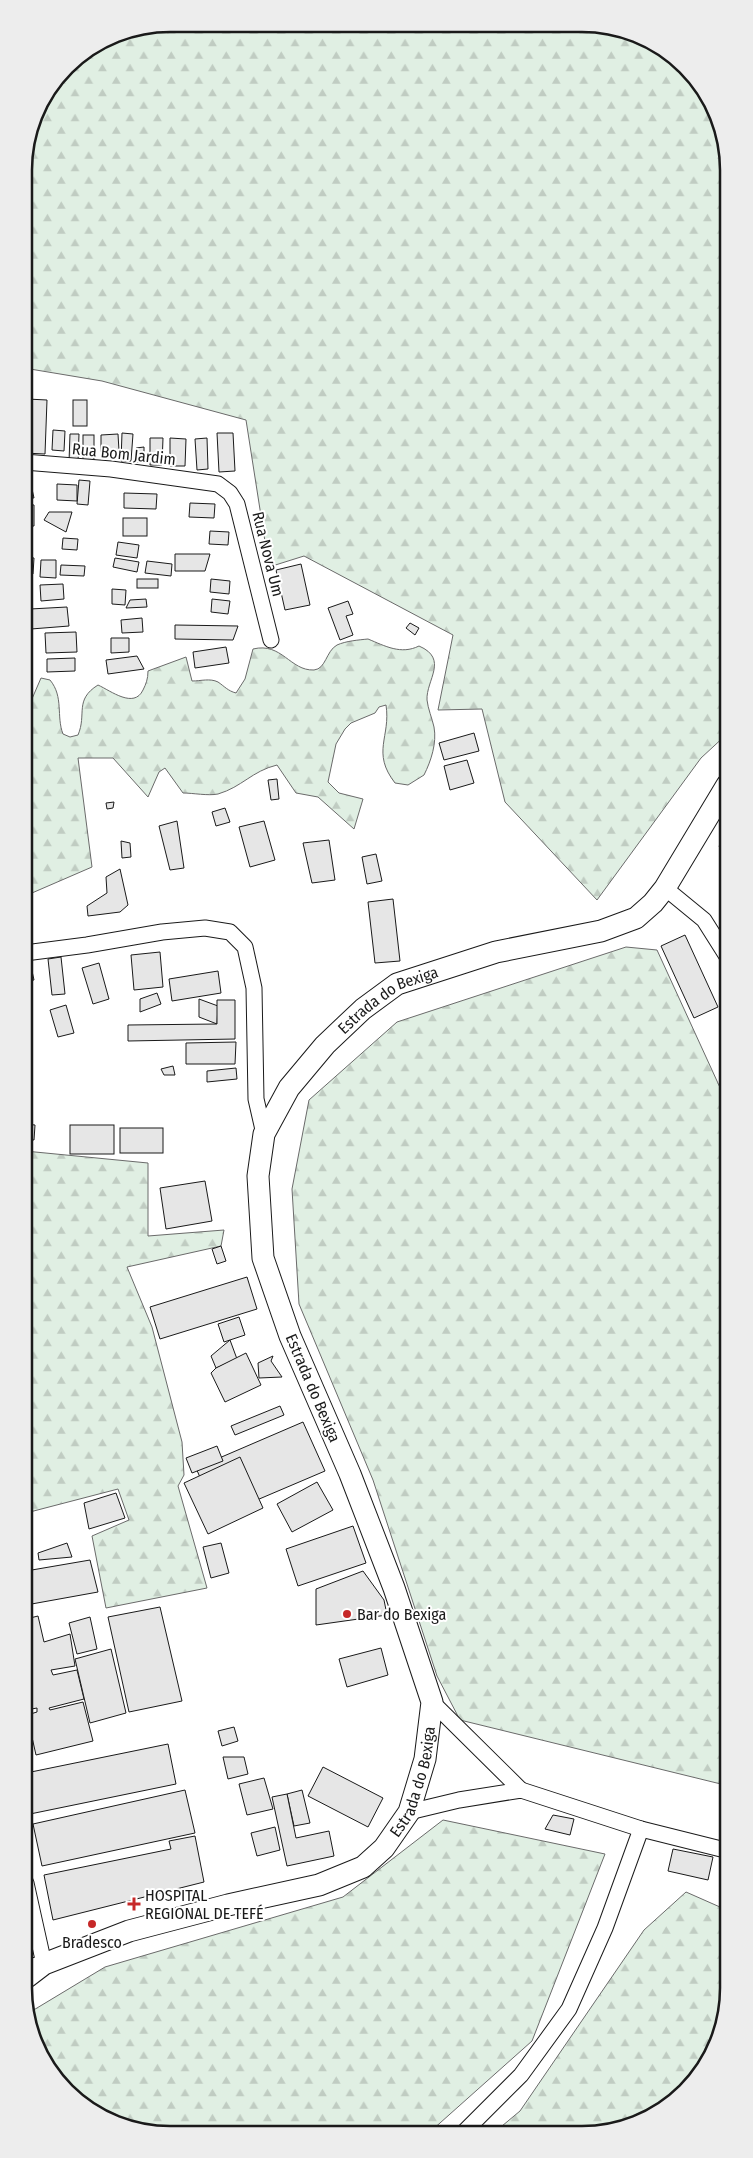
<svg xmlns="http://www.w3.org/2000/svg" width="753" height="2158" font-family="'Fira Sans Condensed',sans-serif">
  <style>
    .forest { fill: url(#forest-firs); stroke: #6a6a6a }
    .building { fill: #e6e6e6; stroke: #1a1a1a }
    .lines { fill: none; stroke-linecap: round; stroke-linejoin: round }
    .street-casing { stroke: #1a1a1a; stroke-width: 17 }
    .secondary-casing { stroke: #1a1a1a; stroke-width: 23 }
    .street { stroke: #fff; stroke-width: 15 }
    .secondary { stroke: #fff; stroke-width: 21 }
    .poi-dot { fill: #c62828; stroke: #fff; stroke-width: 2 }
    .labels { text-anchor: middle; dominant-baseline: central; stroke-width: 4; stroke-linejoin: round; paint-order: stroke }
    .street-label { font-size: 16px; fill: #1a1a1a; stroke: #fff }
    .poi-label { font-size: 16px; fill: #1a1a1a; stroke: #fff; text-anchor: start }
    .rim { fill: none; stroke: #1a1a1a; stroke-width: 2.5 }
  </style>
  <defs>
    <pattern id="forest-firs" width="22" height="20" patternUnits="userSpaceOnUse" patternTransform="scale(1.25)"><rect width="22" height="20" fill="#e0efe3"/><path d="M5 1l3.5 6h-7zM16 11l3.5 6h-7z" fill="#c0ccc2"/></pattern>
  </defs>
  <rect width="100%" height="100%" fill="#fff"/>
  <g class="forest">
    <path d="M170 24 612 27 687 67 726 141 727 734 701 758 597 900 505 802 482 709 438 710 453 635 304 556 269 567 246 420 102 381 24 368V160L39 105 73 60 114 35Z"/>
    <path d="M368 639C385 646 401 655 419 646 449 659 426 680 427 700 428 709 432 718 434 727 437 743 431 761 424 775L408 785 395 783C371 752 391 737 386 705L379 707 375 713 351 723 345 729 336 744 328 782 339 793 363 799 354 829 318 797 296 793 277 765C252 771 242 787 218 794 208 796 193 793 183 793L165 768 159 772 148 797 113 758H78L92 867 25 896V715L41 678 50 680C64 697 56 716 63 734L70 737 78 735C87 714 74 700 98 685 111 691 134 709 143 690 146 684 148 679 148 671L186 657 192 681C201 681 210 678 218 682 224 686 228 691 236 693L245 679 253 649C282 642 290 671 314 670 326 669 326 651 337 645 346 641 358 640 368 639Z"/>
    <path d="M727 835V867L719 846Z"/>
    <path d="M626 947 657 950 728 1105 729 1786 460 1720 437 1676 373 1480 299 1304 292 1189 309 1100 397 1022Z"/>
    <path d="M25 1151 148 1163V1236L224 1230 221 1246 127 1267 152 1327 182 1442 184 1475 178 1486 207 1588 106 1608 92 1536 129 1520 118 1489 26 1513V1312H28L26 1304Z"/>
    <path d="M443 1820 605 1854 532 2041 431 2131H142L67 2092 27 2014 105 1967 343 1897Z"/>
    <path d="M686 1892 729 1911V1997L718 2044 693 2084 656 2114 612 2131H496L520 2111 644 1930Z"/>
  </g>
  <g class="building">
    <path d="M27 399 47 400 45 454 24 453Z"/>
    <rect x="73" y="400" width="14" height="26"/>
    <path d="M53 430 65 431 64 451 52 450Z"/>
    <path d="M122 433 133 434 131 461H121Z"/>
    <path d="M217 433H233L235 471 219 472Z"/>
    <path d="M70 434H79L78 462H69Z"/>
    <path d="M118 434 119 451 101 452V435Z"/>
    <rect x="83" y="435" width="11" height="28"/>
    <path d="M150 438H163L162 465H150Z"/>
    <path d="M170 438 186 439 185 466H170Z"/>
    <path d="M207 438 208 469 197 470 195 439Z"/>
    <path d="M144 447V462H135L136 448Z"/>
    <path d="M25 480H30L34 498 25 497Z"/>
    <path d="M79 480 90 481 88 505 77 504Z"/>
    <path d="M57 484 77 485V501L57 500Z"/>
    <path d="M124 493 157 494 156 509 124 508Z"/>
    <path d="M190 503 215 504 214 518 189 517Z"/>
    <path d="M25 504 34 505V526H25Z"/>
    <path d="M49 512H72L66 532 44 520Z"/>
    <rect x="123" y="518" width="24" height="18"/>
    <path d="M210 531 229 532 228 545 209 544Z"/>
    <path d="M63 538 78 539 77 550 62 549Z"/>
    <path d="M118 542 139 545 137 558 116 555Z"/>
    <path d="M175 554H210L205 571H175Z"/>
    <path d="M25 557 34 558 33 574H25Z"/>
    <path d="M115 558 139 562 137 572 113 567Z"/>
    <path d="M41 560H56V578L40 577Z"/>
    <path d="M147 561 172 564 171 576 145 573Z"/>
    <path d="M301 564 310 605 285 610 276 570Z"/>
    <path d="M61 565 85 566 84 576 60 575Z"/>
    <rect x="137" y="579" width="21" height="9"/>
    <path d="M211 579 230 581 229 594 210 592Z"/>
    <rect x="25" y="580" width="2" height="18"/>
    <path d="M63 584 64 599 41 601 40 585Z"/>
    <path d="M112 589 126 590 125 605 112 604Z"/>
    <path d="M146 599 147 607 126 608 130 600Z"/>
    <path d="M212 599 230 601 228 614 211 612Z"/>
    <path d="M348 601 353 614 346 616 353 635 340 640 328 608Z"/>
    <path d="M67 607 69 626 31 629 30 609Z"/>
    <path d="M142 618 143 632 122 633 121 620Z"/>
    <path d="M410 623 419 628 415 635 406 628Z"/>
    <path d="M175 625 238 626 233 640 175 639Z"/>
    <path d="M76 632 77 652 46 653 45 633Z"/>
    <path d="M111 638H129V652L111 653Z"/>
    <path d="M226 647 229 663 195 668 193 652Z"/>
    <path d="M137 656 144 669 108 674 106 660Z"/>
    <path d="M75 658V671L47 672V659Z"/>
    <rect x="25" y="673" width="3" height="19"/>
    <path d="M474 733 479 751 444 760 439 743Z"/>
    <path d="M467 760 474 783 450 790 444 766Z"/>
    <path d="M277 779 279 799 271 800 268 780Z"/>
    <path d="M114 802 113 808 107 809 106 803Z"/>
    <path d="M225 808 230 822 216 826 212 812Z"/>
    <path d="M177 821 184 868 170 870 159 826Z"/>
    <path d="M264 821 275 860 250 867 239 827Z"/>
    <path d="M329 840 335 880 312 883 303 843Z"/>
    <path d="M121 841 130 843 131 857 122 858Z"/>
    <path d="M376 854 382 881 367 884 362 857Z"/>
    <path d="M120 869 128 905 120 912 88 916 87 906 107 893 106 877Z"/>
    <path d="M393 899 400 961 375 963 368 902Z"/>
    <path d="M685 935 718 1007 694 1018 661 946Z"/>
    <path d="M160 952 163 987 134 990 131 955Z"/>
    <path d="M61 957 65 994 52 995 48 959Z"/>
    <path d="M30 962 34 980 25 981V963Z"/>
    <path d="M99 963 109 999 93 1004 82 968Z"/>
    <path d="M218 971 221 993 172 1001 169 979Z"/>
    <path d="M157 993 161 1004 140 1012V999Z"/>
    <path d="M199 999 218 1006 217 1024 199 1017Z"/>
    <path d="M217 1000H235V1039L128 1041V1025L217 1024Z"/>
    <path d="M66 1005 74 1033 58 1037 50 1010Z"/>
    <path d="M236 1042 235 1064H186V1043Z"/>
    <path d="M173 1066 175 1075H164L161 1069Z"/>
    <path d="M236 1068 237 1079 207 1082V1071Z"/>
    <path d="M25 1124 35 1125 34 1140 25 1139Z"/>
    <rect x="70" y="1125" width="44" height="29"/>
    <rect x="120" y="1128" width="43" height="25"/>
    <path d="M205 1181 212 1221 166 1229 160 1188Z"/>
    <path d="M221 1246 226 1261 217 1264 212 1249Z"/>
    <path d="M247 1277 257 1309 160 1339 150 1307Z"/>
    <path d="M239 1317 245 1335 224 1342 218 1324Z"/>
    <path d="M230 1340 237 1359 216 1368 211 1356Z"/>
    <path d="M246 1353 261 1385 225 1402 211 1373 216 1368Z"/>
    <path d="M273 1356 271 1361 282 1377 259 1378 258 1363Z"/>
    <path d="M280 1406 284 1415 235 1435 231 1426Z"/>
    <path d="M303 1422 325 1471 217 1517 196 1468Z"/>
    <path d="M217 1446 223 1461 192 1473 186 1458Z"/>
    <path d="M240 1457 263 1508 208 1534 184 1483Z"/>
    <path d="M317 1482 333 1510 292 1532 277 1504Z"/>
    <path d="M116 1493 125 1518 89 1529 84 1503Z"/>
    <path d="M353 1526 366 1563 298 1586 286 1549Z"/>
    <path d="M67 1543 72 1557 39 1560 38 1553Z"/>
    <path d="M221 1543 229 1573 211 1578 203 1547Z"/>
    <path d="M90 1560 98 1592 26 1605V1571Z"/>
    <path d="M363 1571 384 1600 387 1615 316 1625V1589Z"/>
    <path d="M160 1607 182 1701 129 1712 108 1617Z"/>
    <path d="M38 1616 44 1642 70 1634 75 1666 51 1670 53 1675 77 1670 84 1699 49 1708 50 1710 83 1702 93 1741 36 1755 27 1715 37 1712V1708L26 1710V1682L29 1681 30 1675 26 1676V1619Z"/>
    <path d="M90 1617 97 1649 77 1654 69 1623Z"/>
    <path d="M381 1648 388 1675 347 1687 339 1659Z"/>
    <path d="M111 1649 126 1713 90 1723 75 1659Z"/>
    <path d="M234 1727 238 1741 222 1746 218 1731Z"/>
    <path d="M168 1744 176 1784 30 1814 26 1795V1773Z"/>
    <path d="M223 1757H244L248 1774 228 1779Z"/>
    <path d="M323 1767 383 1798 368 1827 308 1796Z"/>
    <path d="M264 1778 273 1809 247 1815 239 1784Z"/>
    <path d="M185 1790 195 1833 42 1866 33 1824Z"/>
    <path d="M302 1790 310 1823 294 1826 287 1794Z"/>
    <path d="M287 1794 296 1838 329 1831 334 1856 287 1866 272 1797Z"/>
    <path d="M553 1815 574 1819 570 1835 545 1829Z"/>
    <path d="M275 1827 280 1850 257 1856 251 1833Z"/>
    <path d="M195 1836 204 1882 53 1920 44 1875 171 1849 169 1841Z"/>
    <path d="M673 1849 713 1857 708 1880 668 1871Z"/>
  </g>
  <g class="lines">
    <defs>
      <g id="street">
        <path d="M24 462 111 469 218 484 230 493 237 504 271 640"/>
        <path d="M665 888 704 920 728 958"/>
        <path d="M25 953 87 945 162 932 205 928 230 932 245 947 254 988 256 1099 264 1134"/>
        <path d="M432 1702 521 1790"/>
        <path d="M409 1812 459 1800 521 1790 641 1829 729 1851"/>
        <path d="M26 1883 44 1964 36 1965"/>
        <path d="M465 2131 521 2075 569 2009 605 1928 641 1829"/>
      </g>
      <g id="secondary">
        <path id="s1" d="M27 1977 44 1964 129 1931 228 1905 319 1885 363 1867 384 1848 409 1812 425 1759 432 1702 394 1588 350 1474 290 1336 263 1258 258 1176 264 1134 289 1088 325 1045 363 1009 397 984 496 952 601 931 636 918 653 903 665 888 727 785"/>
      </g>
    </defs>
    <use href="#street" class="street-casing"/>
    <use href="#secondary" class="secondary-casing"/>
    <use href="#street" class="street"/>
    <use href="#secondary" class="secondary"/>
  </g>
  <g class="poi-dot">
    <circle cx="347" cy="1614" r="5"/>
    <path d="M131.5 1896.5h5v5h5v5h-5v5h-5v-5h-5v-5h5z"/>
    <circle cx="92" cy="1924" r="5"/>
  </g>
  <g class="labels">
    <g class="street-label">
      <text transform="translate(124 454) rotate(6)">Rua Bom Jardim</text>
      <text transform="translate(268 554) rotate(76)">Rua Nova Um</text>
      <text stroke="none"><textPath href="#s1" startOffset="1328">Estrada do Bexiga</textPath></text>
      <text transform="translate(313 1388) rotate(67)">Estrada do Bexiga</text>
      <text stroke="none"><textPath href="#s1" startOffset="458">Estrada do Bexiga</textPath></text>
    </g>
    <g class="poi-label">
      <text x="357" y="1614">Bar do Bexiga</text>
      <text x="145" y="1895">HOSPITAL<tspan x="145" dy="18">REGIONAL DE TEFÉ</tspan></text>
      <text x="92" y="1942" text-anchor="middle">Bradesco</text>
    </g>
  </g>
  <path d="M0 0H753V2158H0ZM170 32H582A138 138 0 0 1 720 170V1988A138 138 0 0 1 582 2126H170A138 138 0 0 1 32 1988V170A138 138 0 0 1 170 32Z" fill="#ededed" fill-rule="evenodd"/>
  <path class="rim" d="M170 32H582A138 138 0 0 1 720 170V1988A138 138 0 0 1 582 2126H170A138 138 0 0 1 32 1988V170A138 138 0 0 1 170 32Z"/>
</svg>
